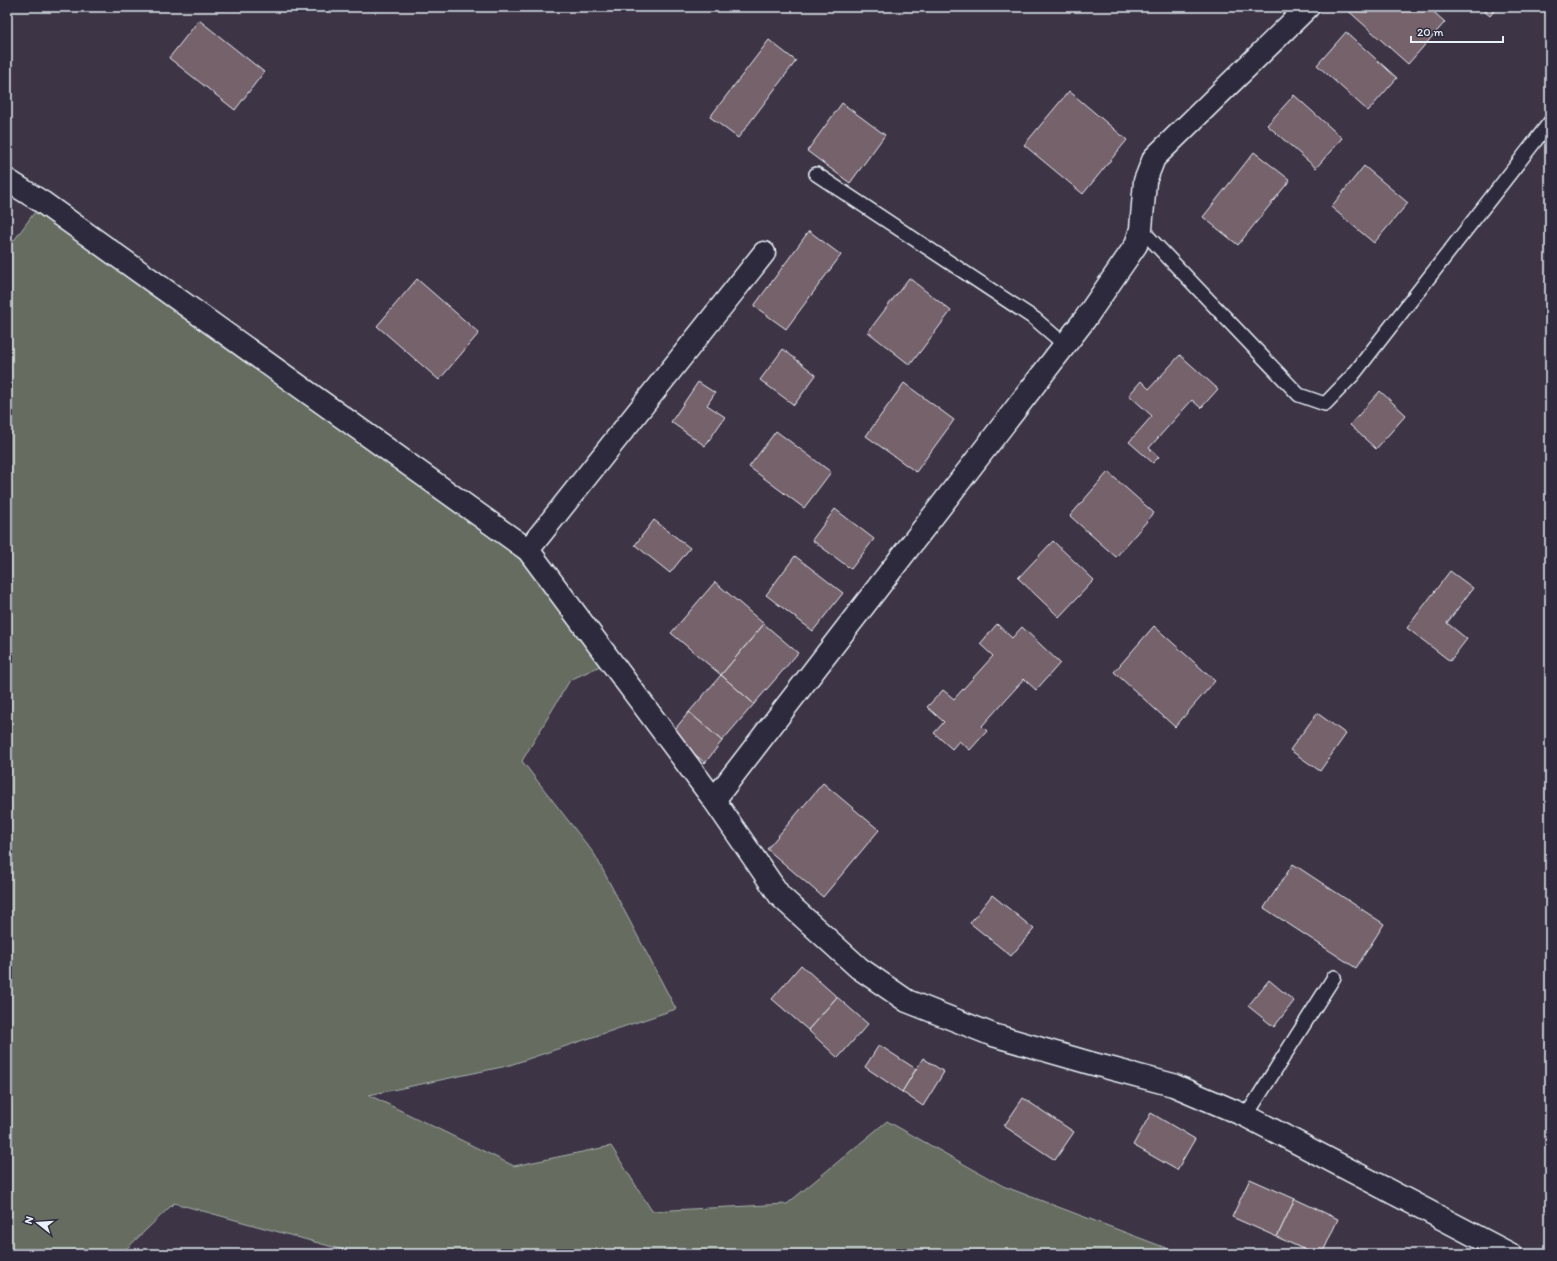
<svg xmlns="http://www.w3.org/2000/svg" width="1557" height="1261" font-family="Itim,sans-serif">
  <style>
    .green { fill: #666d60; stroke: #a7afac }
    .building { fill: #76626b; stroke: #e8f1f8 }
    .lines { fill: none; stroke-linecap: round; stroke-linejoin: round }
    .lane-casing { stroke: #e8f1f8; stroke-width: 16 }
    .street-casing { stroke: #e8f1f8; stroke-width: 25 }
    .lane { stroke: #2f2a3d; stroke-width: 13 }
    .street { stroke: #2f2a3d; stroke-width: 22 }
  </style>
  <rect width="100%" height="100%" fill="#3d3546"/>
  <filter id="ink" filterUnits="userSpaceOnUse"><feTurbulence type="fractalNoise" baseFrequency=".025" numOctaves="2"/><feDisplacementMap in="SourceGraphic" scale="8" xChannelSelector="R" yChannelSelector="G"/><feConvolveMatrix kernelMatrix="1 2 1 2 8 2 1 2 1" color-interpolation-filters="sRGB"/></filter>
  <g filter="url(#ink)">
    <path class="green" d="M42 202 528 550 611 661 570 680 522 761 595 855 676 1009 507 1066 369 1095 514 1166 611 1146 652 1211 787 1204 887 1121 1003 1186 1182 1254H358L174 1203 121 1254H7V250Z"/>
    <g class="building">
      <path d="M1344 7H1428L1445 22 1408 64Z"/>
      <path d="M1479 7H1497L1490 16Z"/>
      <path d="M199 20 264 72 235 110 169 58Z"/>
      <path d="M1346 32 1397 78 1368 111 1317 65Z"/>
      <path d="M769 40 796 61 738 138 710 117Z"/>
      <path d="M1069 91 1127 140 1083 194 1024 145Z"/>
      <path d="M1294 95 1342 138 1316 168 1267 125Z"/>
      <path d="M842 103 885 135 850 183 807 151Z"/>
      <path d="M1254 152 1290 180 1238 245 1203 217Z"/>
      <path d="M1364 166 1408 203 1374 243 1331 207Z"/>
      <path d="M809 231 841 255 786 329 754 306Z"/>
      <path d="M909 278 951 311 910 365 868 332Z"/>
      <path d="M417 279 479 333 439 380 377 326Z"/>
      <path d="M783 349 816 375 794 405 760 380Z"/>
      <path d="M1180 355 1218 389 1201 408 1192 400 1149 448 1159 457 1153 463 1129 442 1152 416 1129 395 1141 381 1149 389Z"/>
      <path d="M698 382 715 393 707 405 725 417 705 446 671 422Z"/>
      <path d="M904 383 954 420 916 472 866 436Z"/>
      <path d="M1380 391 1406 415 1376 449 1350 425Z"/>
      <path d="M776 431 831 472 804 508 749 467Z"/>
      <path d="M1108 472 1154 513 1116 557 1070 516Z"/>
      <path d="M835 509 874 539 851 569 812 540Z"/>
      <path d="M654 520 690 548 670 573 635 545Z"/>
      <path d="M1053 541 1094 580 1059 617 1018 578Z"/>
      <path d="M795 556 843 593 813 631 766 595Z"/>
      <path d="M1450 571 1473 588 1447 623 1467 639 1450 661 1407 628Z"/>
      <path d="M715 582 764 624 721 675 671 633Z"/>
      <path d="M764 624 798 653 754 704 721 675Z"/>
      <path d="M997 624 1012 638 1022 627 1060 663 1036 690 1024 679 982 726 987 731 970 750 959 741 952 749 934 733 944 722 927 707 943 690 954 699 993 656 980 644Z"/>
      <path d="M1154 626 1215 681 1175 727 1114 672Z"/>
      <path d="M721 675 754 704 722 741 689 712Z"/>
      <path d="M689 712 722 741 705 763 671 734Z"/>
      <path d="M1317 713 1346 734 1320 771 1290 750Z"/>
      <path d="M823 783 879 830 823 897 767 849Z"/>
      <path d="M1293 864 1384 924 1356 968 1264 908Z"/>
      <path d="M992 895 1034 929 1011 956 970 923Z"/>
      <path d="M801 965 837 997 808 1030 772 999Z"/>
      <path d="M1269 980 1294 1001 1274 1027 1248 1006Z"/>
      <path d="M837 997 868 1024 838 1058 808 1030Z"/>
      <path d="M879 1045 916 1069 902 1092 865 1067Z"/>
      <path d="M923 1058 944 1072 923 1106 902 1092Z"/>
      <path d="M1023 1098 1074 1132 1055 1160 1004 1126Z"/>
      <path d="M1151 1113 1195 1139 1177 1170 1133 1145Z"/>
      <path d="M1250 1179 1295 1199 1277 1237 1232 1217Z"/>
      <path d="M1295 1199 1338 1219 1322 1254H1314L1277 1237Z"/>
    </g>
    <g class="lines">
      <defs>
        <g id="lane">
          <path d="M816 174 1035 319 1065 345"/>
          <path d="M1141 229 1299 395 1325 404 1353 375 1550 122"/>
          <path d="M1246 1116 1334 977"/>
        </g>
        <g id="street">
          <path d="M7 180 42 202 528 550 714 800 780 896 859 968 907 1001 993 1035 1090 1063 1173 1085 1246 1116 1510 1254"/>
          <path d="M528 550 764 253"/>
          <path d="M714 800 1085 319 1136 245 1141 229 1145 181 1154 158 1308 7"/>
        </g>
      </defs>
      <use href="#lane" class="lane-casing"/>
      <use href="#street" class="street-casing"/>
      <use href="#lane" class="lane"/>
      <use href="#street" class="street"/>
    </g>
  </g>
  <rect width="1557" height="1261" fill="none" stroke="#2f2a3d" stroke-width="24"/>
  <rect x="12" y="12" width="1533" height="1237" fill="none" stroke="#e8f1f8" stroke-width="1.5" filter="url(#ink)"/>
  <g transform="translate(38 1223) rotate(287)" stroke="#2f2a3d" stroke-width="3" paint-order="stroke">
  <path d="M0-3L7 15L0 10L-7 15Z" fill="#e8f1f8"/>
  <text y="-6" font-size="11" font-weight="bold" text-anchor="middle" fill="#e8f1f8">N</text>
  </g>
  <path d="M1411 36v6h92v-6" fill="none" stroke="#e8f1f8" stroke-width="2"/>
  <text x="1417" y="36" font-size="12" fill="#e8f1f8" stroke="#2f2a3d" stroke-width="3" paint-order="stroke">20 m</text>
</svg>
